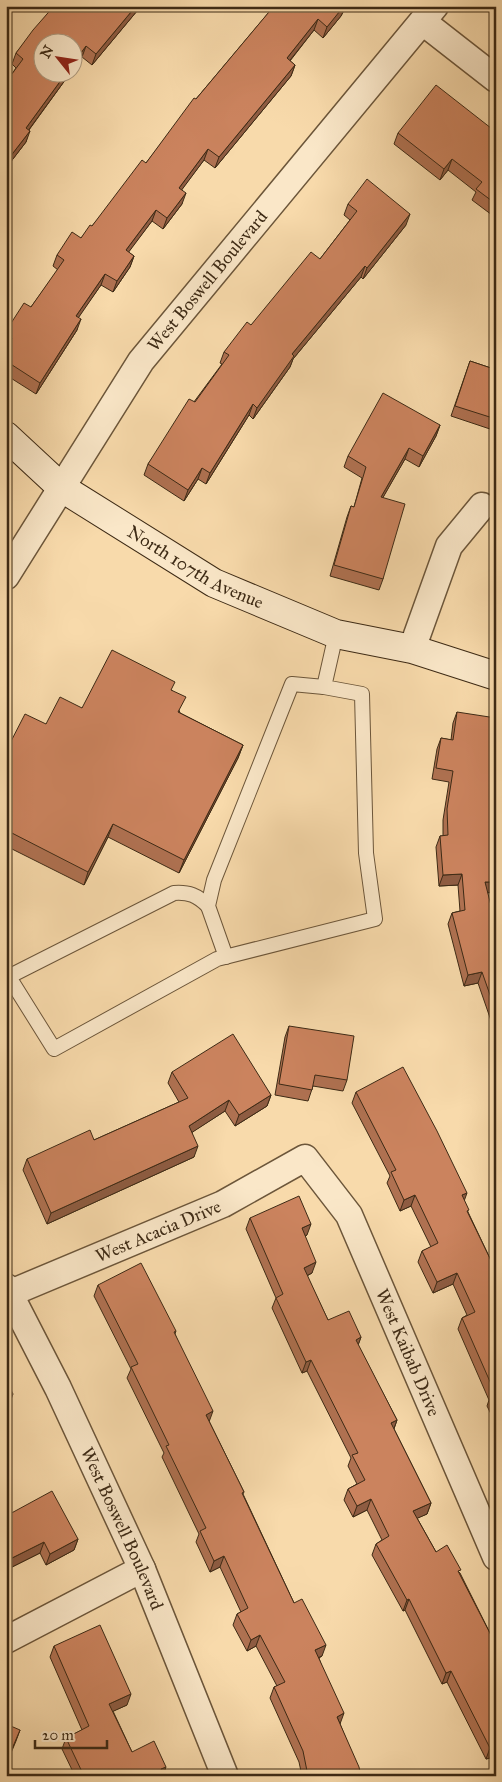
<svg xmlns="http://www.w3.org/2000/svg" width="502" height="1782" font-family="'IM FELL Great Primer',serif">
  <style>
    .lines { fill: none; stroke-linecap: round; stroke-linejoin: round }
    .lane-casing { stroke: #6c563a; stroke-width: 16 }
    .street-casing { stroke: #6c563a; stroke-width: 29 }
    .secondary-casing { stroke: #3d2a15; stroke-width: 30 }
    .lane { stroke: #fae7c8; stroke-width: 14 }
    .street { stroke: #fae7c8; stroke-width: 26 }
    .secondary { stroke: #fae7c8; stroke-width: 28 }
    .wall { fill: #af7151; stroke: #3d2a15 }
    .shaded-wall { fill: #8e5c42; stroke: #3d2a15 }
    .building { fill: #cb835e; stroke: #3d2a15 }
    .labels { text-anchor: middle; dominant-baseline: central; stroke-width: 4; stroke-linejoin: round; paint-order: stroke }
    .street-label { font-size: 18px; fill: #3d2a15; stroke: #fae7c8 }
  </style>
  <rect width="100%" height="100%" fill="#f8daab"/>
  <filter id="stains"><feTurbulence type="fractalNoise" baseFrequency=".004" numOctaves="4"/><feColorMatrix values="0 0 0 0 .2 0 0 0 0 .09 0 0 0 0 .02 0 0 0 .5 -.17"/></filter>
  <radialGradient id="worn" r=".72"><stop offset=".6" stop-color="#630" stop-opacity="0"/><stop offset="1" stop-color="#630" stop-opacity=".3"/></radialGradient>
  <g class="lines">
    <defs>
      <g id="lane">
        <path d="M226 957 208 906 214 880 292 684 324 687"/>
        <path d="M9 977 54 1049 217 959 375 919 366 853 362 694 324 687 336 634"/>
        <path d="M6 978 174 893C189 892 197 895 208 906"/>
      </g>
      <g id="street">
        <path d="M423 22 496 79"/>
        <path id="s1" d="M6 576 141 361 435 6"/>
        <path d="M412 649 449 546 482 506"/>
        <path id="s2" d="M6 1287 58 1388 142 1569 225 1776"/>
        <path id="s3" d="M6 1295 223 1204 305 1158 349 1215 496 1557"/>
        <path d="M6 1640 142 1569"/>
      </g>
      <g id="secondary">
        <path id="s4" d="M6 436 62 488 214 583 336 634 412 649 496 676"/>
      </g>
    </defs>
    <use href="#lane" class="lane-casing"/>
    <use href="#street" class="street-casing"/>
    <use href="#secondary" class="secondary-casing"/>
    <use href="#lane" class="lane"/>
    <use href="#street" class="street"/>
    <use href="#secondary" class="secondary"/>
  </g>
  <g class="wall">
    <path d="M54 6H139L137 11 92 65 82 57 72 70V42L71 72 29 130 26 142 6 168V82L16 68 12 64 16 53Z"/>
    <path d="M271 6H346L341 16 323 38 314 30 290 61 295 65 291 76 215 168 204 160 181 190 182 204 163 229 152 221 128 252 134 256 130 267 113 292 101 285 78 317 77 330 36 394 6 375V331L31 307 58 270 53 266 57 255 81 238 92 226 146 163 196 99 270 11H269Z"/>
    <path d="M496 16V24L494 22Z"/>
    <path d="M496 132V218L472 200 476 192 448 170 440 180 394 144 398 133Z"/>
    <path d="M348 204 406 225 363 279 361 277 293 359 290 367 253 419 249 415 206 484 198 479 184 501 144 475 148 464 222 364 220 363 224 352 251 325 320 259 350 220 344 215Z"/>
    <path d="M496 353V431L451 416 470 361 491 368Z"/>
    <path d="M440 425 436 436 419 467 405 459 383 497V579L379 590 330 576 347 517 351 506 354 507 362 478 344 467 348 456Z"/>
    <path d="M172 690 180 713 243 745 238 758 179 873 108 837 84 885 6 846V751L46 724 82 708Z"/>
    <path d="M457 712 494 805H496V892L487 893 496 925V1035L478 983 464 986 448 924 452 913 460 911 458 885 439 886 436 847 440 836H443V820L449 782 432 779 437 749 441 738 451 740 453 723Z"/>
    <path d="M289 1026 347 1080 343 1091 313 1086 308 1101 275 1095 285 1037Z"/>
    <path d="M172 1072 271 1095 267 1106 235 1126 225 1111 192 1132 194 1157 47 1224 23 1170 27 1159 94 1140 179 1102 168 1083Z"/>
    <path d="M356 1092 464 1200 468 1212 496 1271V1424L487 1406 489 1400 458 1329 462 1318 467 1315 453 1284 433 1293 418 1262 422 1251 431 1247 411 1206 400 1211 387 1183 390 1176 352 1103Z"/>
    <path d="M250 1218 307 1235 305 1236 312 1273 307 1276 328 1320 361 1337 358 1345 397 1420 394 1429 431 1503 427 1514 417 1518 436 1552 460 1573 496 1645V1768L490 1758 486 1759 447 1682 442 1684 405 1610 403 1611 372 1555 376 1544 382 1540 367 1510 353 1517 344 1500 348 1489 357 1484 348 1466 351 1458 307 1371 302 1373 272 1308 276 1298 246 1229Z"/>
    <path d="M98 1285 176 1331 175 1334 209 1421 244 1492 243 1494 294 1603 322 1656 319 1658 340 1724 361 1776H302L299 1762 270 1698 274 1687 277 1686 256 1646 247 1651 233 1625 237 1614 241 1612 220 1567 210 1572 196 1542 199 1534 162 1457 164 1453 127 1378 131 1369 94 1296Z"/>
    <path d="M6 1516 78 1539 74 1550 46 1565 40 1553 8 1569 6 1566Z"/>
    <path d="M54 1646 127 1705 113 1711 132 1752 163 1774 164 1776H75L62 1749 66 1738 82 1730 50 1657Z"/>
  </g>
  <g class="shaded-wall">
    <path d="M136 6H139L137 11 92 65 96 54Z"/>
    <path d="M343 6H346L341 16 323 38 327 27Z"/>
    <path d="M318 19 314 30 283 69 287 58Z"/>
    <path d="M86 46 82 57 72 70V65Z"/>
    <path d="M295 65 291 76 215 168 219 157Z"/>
    <path d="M67 72H71L22 139 26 128Z"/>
    <path d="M30 131 26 142 6 168V162Z"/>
    <path d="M208 149 204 160 175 199 179 188Z"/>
    <path d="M452 159 448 170 440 180 444 169Z"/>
    <path d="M186 193 182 204 163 229 167 218Z"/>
    <path d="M156 210 152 221 122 261 126 250Z"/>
    <path d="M410 214 406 225 363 279 367 268Z"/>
    <path d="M134 256 130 267 113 292 117 281Z"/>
    <path d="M365 266 361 277 293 359 290 367 253 419 257 408 292 354Z"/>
    <path d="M105 274 101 285 72 327 76 316Z"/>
    <path d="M81 319 77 330 36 394 40 383Z"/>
    <path d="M253 404 249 415 206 484 210 473Z"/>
    <path d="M440 425 436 436 419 467 423 456Z"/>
    <path d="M409 448 405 459 377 508 381 497Z"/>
    <path d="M202 468 198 479 184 501 188 490Z"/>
    <path d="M243 745 238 758 179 873 184 860Z"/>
    <path d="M113 824 108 837 84 885 88 872Z"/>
    <path d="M462 874 458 885 439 886 443 875Z"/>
    <path d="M485 882H496V892L481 893Z"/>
    <path d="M482 972 478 983 464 986 468 975Z"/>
    <path d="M271 1095 267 1106 235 1126 239 1115Z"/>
    <path d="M229 1100 225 1111 185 1137 189 1126Z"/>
    <path d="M198 1146 194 1157 47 1224 51 1213Z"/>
    <path d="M467 1193 463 1204 462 1195Z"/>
    <path d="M415 1195 411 1206 400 1211 404 1200Z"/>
    <path d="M311 1224 307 1235 298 1239 302 1228Z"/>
    <path d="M316 1262 312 1273 300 1279 304 1268Z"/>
    <path d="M457 1273 453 1284 433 1293 437 1282Z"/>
    <path d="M361 1337 357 1348 356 1340Z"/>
    <path d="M311 1360 307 1371 302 1373 306 1362Z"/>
    <path d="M13 1394 9 1405 6 1406V1397Z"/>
    <path d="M213 1411 209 1422 206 1415Z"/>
    <path d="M397 1420 393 1431 391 1423Z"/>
    <path d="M371 1499 367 1510 353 1517 357 1506Z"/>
    <path d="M431 1503 427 1514 409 1522 413 1511Z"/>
    <path d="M78 1539 74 1550 46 1565 50 1554Z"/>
    <path d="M44 1542 40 1553 8 1569 12 1558Z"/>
    <path d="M224 1556 220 1567 210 1572 214 1561Z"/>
    <path d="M409 1599 405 1610 403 1611 407 1600Z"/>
    <path d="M260 1635 256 1646 247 1651 251 1640Z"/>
    <path d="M326 1645 322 1656 311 1661 315 1650Z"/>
    <path d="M451 1671 447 1682 442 1684 446 1673Z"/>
    <path d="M131 1694 127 1705 105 1715 109 1704Z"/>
    <path d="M344 1713 340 1724 337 1717Z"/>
    <path d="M20 1730 16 1741 6 1765V1763Z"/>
    <path d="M494 1747 490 1758 486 1759 490 1748Z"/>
    <path d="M166 1767 163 1776 161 1769Z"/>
  </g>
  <g class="building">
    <path d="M54 6H136L96 54 86 46 72 65V42H42V72H67L26 128 30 131 6 162V82L23 59 16 53 33 30Z"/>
    <path d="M274 6H344L327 27 318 19 287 58 295 65 219 157 208 149 179 188 186 193 167 218 156 210 126 250 134 256 117 281 105 274 76 316 81 319 40 383 6 361V348L12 338 6 334V331L24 303 31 307 64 260 57 255 72 232 81 238 90 225 92 226 142 160 146 163 194 98 196 99Z"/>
    <path d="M436 85 496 132V204L476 189 482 182 452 159 444 169 398 133Z"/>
    <path d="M367 179 410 214 367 268 365 266 292 354 294 356 257 408 253 404 210 473 202 468 188 490 148 464 189 399 195 402 229 355 224 352 247 322 251 325 311 252 320 259 357 211 348 204Z"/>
    <path d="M496 354V419L455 406 470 361 491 368Z"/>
    <path d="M383 393 440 425 423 456 409 448 381 497 405 504 383 579 334 565 351 506 354 507 366 467 348 456Z"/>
    <path d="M112 650 175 682 171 690 186 697 178 712 243 745 184 860 113 824 88 872 6 830V818L10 811 6 809V751L25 714 46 724 60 697 82 708Z"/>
    <path d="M457 712 496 718V793L494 805H496V882H485L496 925V1012L482 972 468 975 452 913 465 910 462 874 443 875 440 836 448 835 447 809 453 771 436 768 441 738 453 740Z"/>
    <path d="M289 1026 354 1036 347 1080 315 1075 312 1090 279 1084Z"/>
    <path d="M233 1034 271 1095 239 1115 229 1100 189 1126 198 1146 51 1213 27 1159 90 1130 94 1140 188 1098 172 1072Z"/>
    <path d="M403 1067 437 1131 467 1193 462 1195 469 1210 467 1211 496 1271V1404L491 1395 495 1393 462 1318 475 1312 457 1273 437 1282 422 1251 438 1243 415 1195 404 1200 391 1172 396 1170 356 1092Z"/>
    <path d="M299 1196 311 1224 302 1228 316 1262 304 1268 328 1320 349 1311 361 1337 356 1340 397 1420 391 1423 431 1503 413 1511 436 1552 447 1545 461 1570 458 1571 496 1645V1750L494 1747 490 1748 451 1671 446 1673 409 1599 407 1600 376 1544 389 1536 371 1499 357 1506 348 1489 365 1480 352 1455 358 1453 311 1360 306 1362 276 1298 283 1294 250 1218Z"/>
    <path d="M141 1263 176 1331 174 1332 213 1411 206 1415 244 1492 242 1493 294 1603 302 1599 326 1645 315 1650 344 1713 337 1717 359 1767 361 1776H308L303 1751 274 1687 285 1682 260 1635 251 1640 237 1614 248 1608 224 1556 214 1561 200 1531 206 1528 166 1446 169 1445 131 1367 138 1364 98 1285Z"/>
    <path d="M6 1380 13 1394 6 1397Z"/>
    <path d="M52 1491 78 1539 50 1554 44 1542 12 1558 6 1547V1516Z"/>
    <path d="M100 1625 131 1694 109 1704 132 1752 154 1741 166 1767 161 1769 164 1776H84L66 1738 89 1726 54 1646Z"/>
    <path d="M6 1724 20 1730 6 1763Z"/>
  </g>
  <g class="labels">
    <g class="street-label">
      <text stroke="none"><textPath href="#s1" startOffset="358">West Boswell Boulevard</textPath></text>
      <text stroke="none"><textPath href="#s4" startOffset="232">North 107th Avenue</textPath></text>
      <text stroke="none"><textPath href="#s3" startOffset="165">West Acacia Drive</textPath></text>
      <text stroke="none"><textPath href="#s3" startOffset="551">West Kaibab Drive</textPath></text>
      <text stroke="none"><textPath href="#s2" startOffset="268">West Boswell Boulevard</textPath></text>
    </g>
  </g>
  <rect width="502" height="1782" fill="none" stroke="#f8daab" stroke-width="25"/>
  <rect x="8" y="8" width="487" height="1767" fill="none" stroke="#3d2a15" stroke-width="2.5"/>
  <rect x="12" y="12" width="477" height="1757" fill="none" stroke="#3d2a15"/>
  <g transform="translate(58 58) rotate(300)"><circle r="24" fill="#fae7c8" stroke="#ae9b80"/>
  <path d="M0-4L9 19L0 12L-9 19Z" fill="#8f2418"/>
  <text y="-8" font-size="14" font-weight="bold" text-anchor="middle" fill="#3d2a15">N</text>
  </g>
  <path d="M35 1740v8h72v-8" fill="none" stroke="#3d2a15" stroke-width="2.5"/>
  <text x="42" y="1740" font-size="15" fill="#3d2a15" stroke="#fae7c8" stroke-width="4" paint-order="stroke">20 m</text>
  <rect width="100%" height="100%" filter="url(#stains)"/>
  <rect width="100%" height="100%" fill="url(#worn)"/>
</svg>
